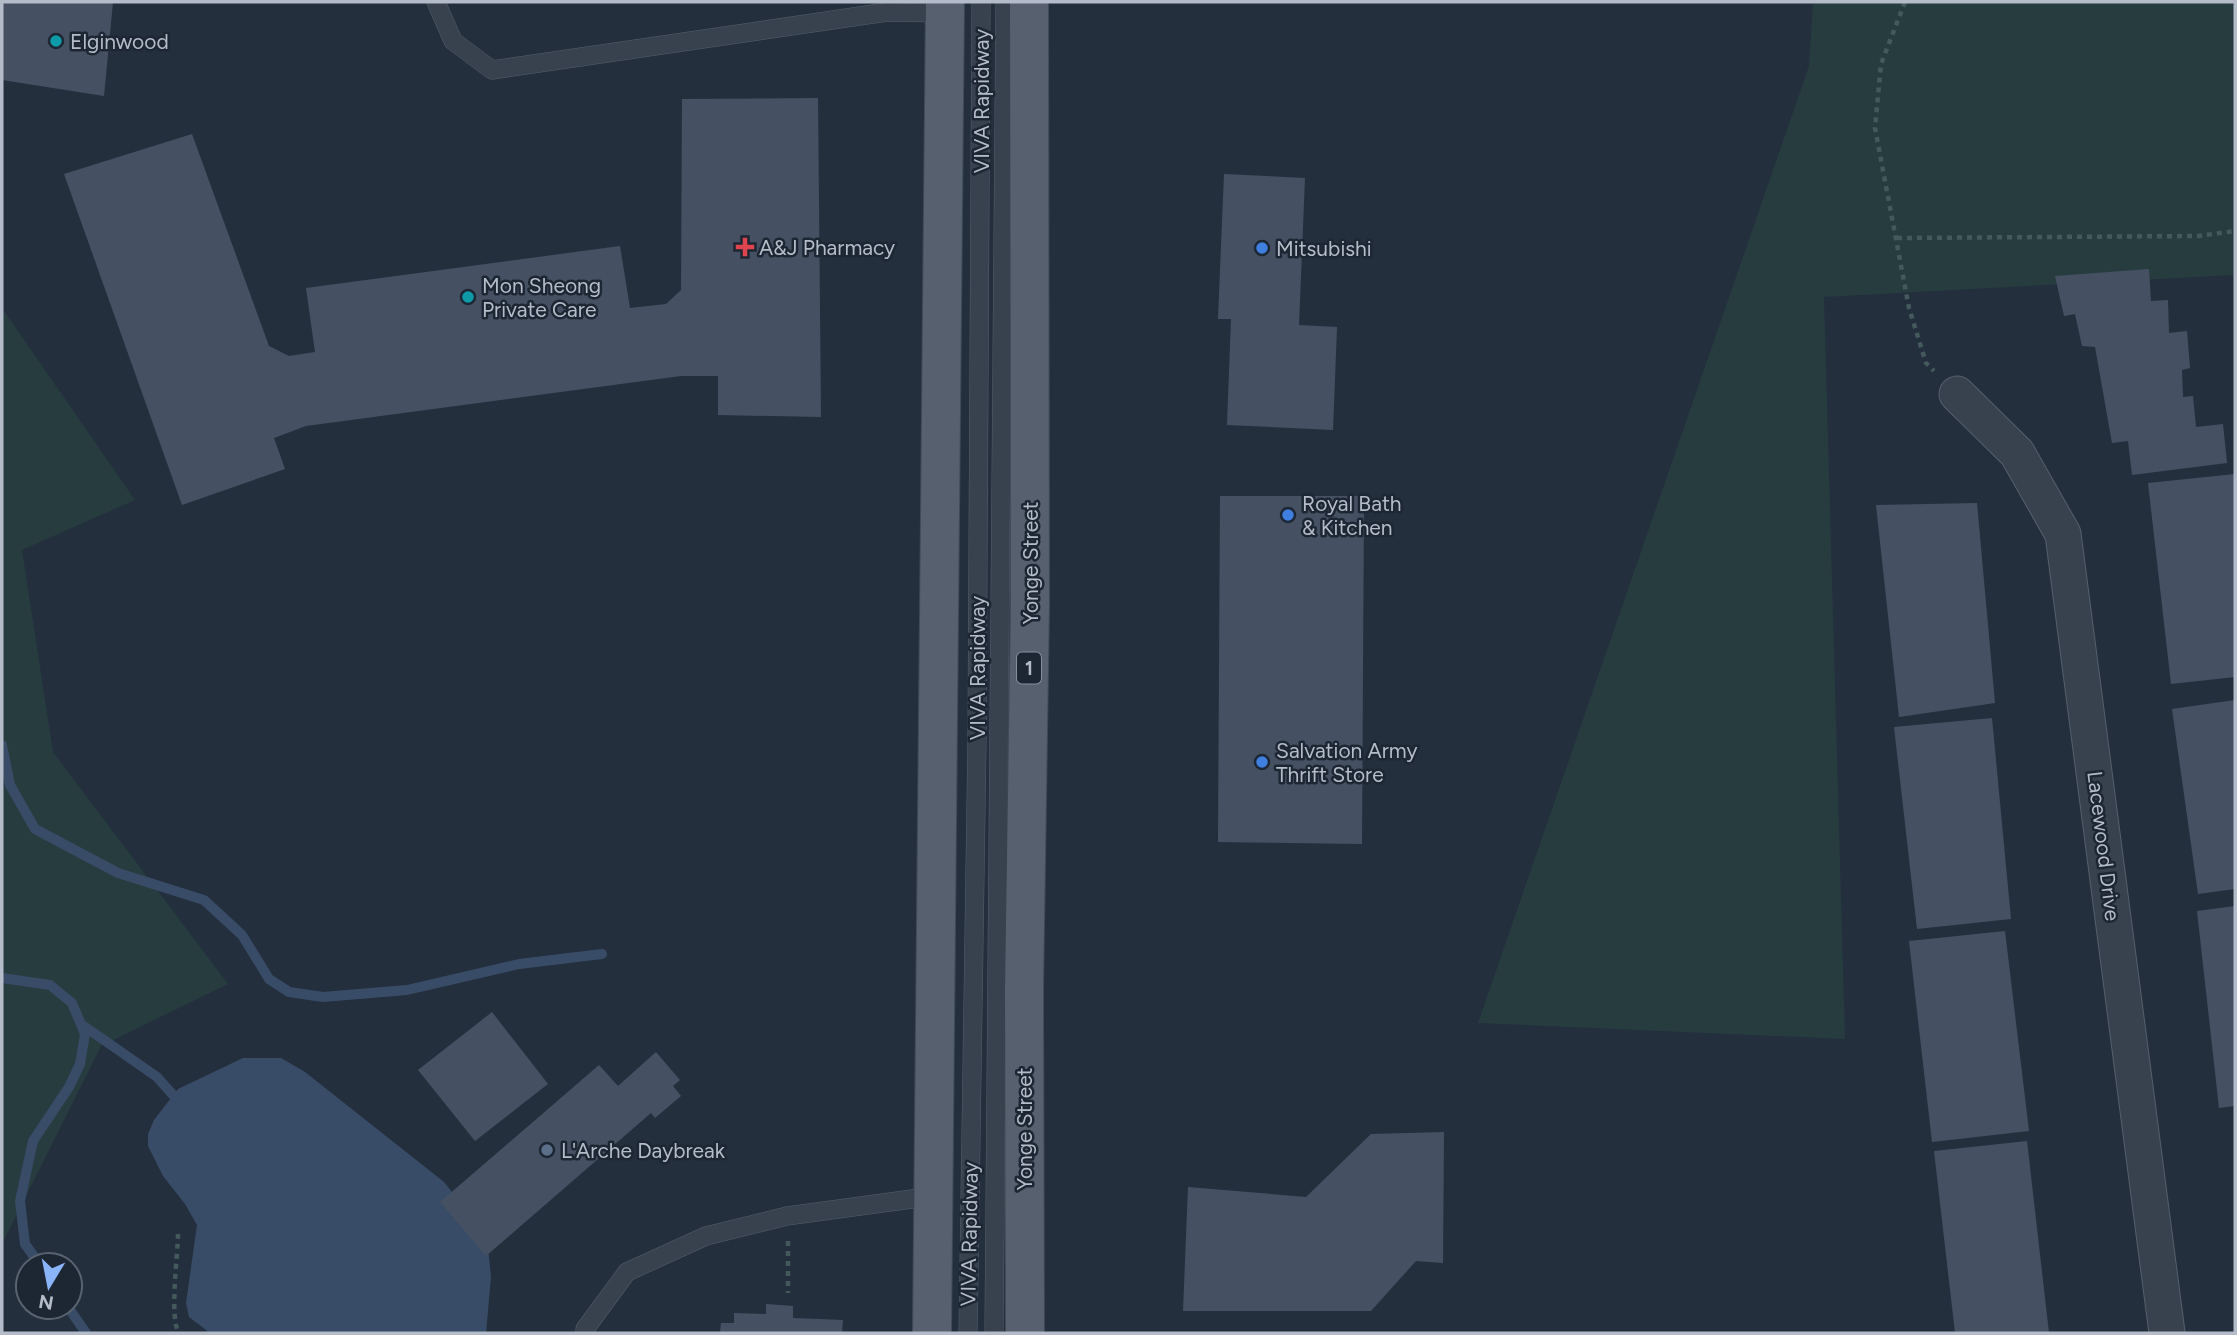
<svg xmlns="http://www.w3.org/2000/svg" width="2237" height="1335" font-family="Figtree,sans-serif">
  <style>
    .green { fill: #263c3f }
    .water { fill: #394c67 }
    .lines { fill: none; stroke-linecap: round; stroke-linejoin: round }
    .stream { stroke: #394c67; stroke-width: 10 }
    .building { fill: #455162 }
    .service-casing { stroke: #565f6c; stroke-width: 19 }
    .minor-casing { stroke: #565f6c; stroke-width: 37 }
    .primary-casing { stroke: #414a57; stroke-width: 40 }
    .path { stroke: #44595c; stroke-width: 4.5; stroke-dasharray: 5 5; stroke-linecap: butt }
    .service { stroke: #38414e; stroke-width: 18 }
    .minor { stroke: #38414e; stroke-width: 35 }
    .primary { stroke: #56606e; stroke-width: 38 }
    .culture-dot { fill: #0f9aa8; stroke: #1d2633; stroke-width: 2.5 }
    .health-dot { fill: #e0444e; stroke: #1d2633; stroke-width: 2.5 }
    .shop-dot { fill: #3f7fe0; stroke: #1d2633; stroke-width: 2.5 }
    .service-dot { fill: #5c6f8a; stroke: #1d2633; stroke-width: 2.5 }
    .labels { text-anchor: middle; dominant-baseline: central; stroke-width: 5; stroke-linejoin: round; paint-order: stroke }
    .shield { fill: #1d2633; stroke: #878f9c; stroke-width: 2 }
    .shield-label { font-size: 19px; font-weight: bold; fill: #b4bcc9 }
    .poi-label { font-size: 21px; fill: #b4bcc9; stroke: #1d2633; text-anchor: start }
    .street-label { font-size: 21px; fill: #b4bcc9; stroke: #1d2633 }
  </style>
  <rect width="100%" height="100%" fill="#242f3e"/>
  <g class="green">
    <path d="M1813 2H2235V275L1824 297 1845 1039 1478 1023 1809 66Z"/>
    <path d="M2 308 135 500 22 550 53 752 228 984 101 1046 2 1244Z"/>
  </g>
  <path class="water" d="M243 1058H281L305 1072 444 1182 487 1237 491 1277 486 1333H210L189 1317 186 1303 197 1225 185 1204 163 1176 148 1146V1134L154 1120 178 1089Z"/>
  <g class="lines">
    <g class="stream">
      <path d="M2 745 10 785 35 829 118 873 204 900 242 935 269 979 289 992 323 997 407 990 519 964 602 954"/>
      <path d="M2 978 50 985 72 1003 85 1034 80 1064 69 1087 33 1141 20 1201 25 1244 40 1265"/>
      <path d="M81 1024 157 1077 173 1095"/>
      <path d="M68 1307 86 1333"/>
    </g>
  </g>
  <g class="building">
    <path d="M2 2H113L104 96 2 80Z"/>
    <path d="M818 98 821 417 718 415V376H681L306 426 274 438 285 469 182 505 64 174 192 134 269 346 289 356 315 352 306 288 620 246 630 308 666 304 681 290 682 99Z"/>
    <path d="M1224 174 1305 178 1299 325 1337 327 1333 430 1227 425 1231 319H1218Z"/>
    <path d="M2149 269 2151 301 2168 300 2169 333 2187 331 2190 368 2182 370 2183 397 2193 396 2196 427 2223 424 2227 463 2132 475 2128 441 2112 443 2095 347 2082 346 2075 314 2064 316 2055 276Z"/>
    <path d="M2235 474V677L2171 684 2148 483Z"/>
    <path d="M1220 496H1364L1362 844 1218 842Z"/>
    <path d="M1977 503 1995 703 1899 717 1876 505Z"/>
    <path d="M2235 700V889L2198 894 2172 709Z"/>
    <path d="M1992 718 2011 919 1917 929 1894 727Z"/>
    <path d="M2235 906V1106L2219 1108 2197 911Z"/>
    <path d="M2005 931 2029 1131 1932 1142 1909 941Z"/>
    <path d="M492 1012 548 1084 475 1141 418 1070Z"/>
    <path d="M656 1052 680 1080 673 1086 681 1096 655 1118 651 1113 486 1256 440 1202 599 1065 618 1086Z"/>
    <path d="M1444 1132 1443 1263 1416 1261 1371 1311H1183L1188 1187 1306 1197 1371 1134Z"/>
    <path d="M2027 1141 2049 1333H1955L1934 1151Z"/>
    <path d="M766 1304 793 1306V1318L843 1320 842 1333H720L721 1323H734V1313L766 1314Z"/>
  </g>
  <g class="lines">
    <defs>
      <g id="service">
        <path d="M436 2 453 41 492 70 887 12 945 13"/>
        <path d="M585 1333V1329L627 1272 706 1236 787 1216 934 1196"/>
        <path d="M968 1333 977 741 981 2"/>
        <path d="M994 1333 1005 2"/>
      </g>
      <path id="minor" d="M1957 394 2017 453 2063 534 2167 1333"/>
      <g id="primary">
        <path d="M932 1333 945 2"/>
        <path d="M1025 1333 1024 988 1030 605 1029 2"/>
      </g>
    </defs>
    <use href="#service" class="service-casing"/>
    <use href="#minor" class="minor-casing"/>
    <use href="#primary" class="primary-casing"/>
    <g class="path">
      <path d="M1905 2 1881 64 1875 128 1909 308 1926 363 1934 371"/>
      <path d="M1897 238 2198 236 2235 231"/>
      <path d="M178 1234C178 1254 169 1319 179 1333"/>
      <path d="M788 1241V1293"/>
    </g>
    <use href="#service" class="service"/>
    <use href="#minor" class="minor"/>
    <use href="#primary" class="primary"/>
  </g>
  <g class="culture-dot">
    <circle cx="56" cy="41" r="7"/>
    <circle cx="468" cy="297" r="7"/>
  </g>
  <path class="health-dot" d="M741.5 236.5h7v7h7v7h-7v7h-7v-7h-7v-7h7z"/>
  <g class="shop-dot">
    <circle cx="1262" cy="248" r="7"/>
    <circle cx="1288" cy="515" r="7"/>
    <circle cx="1262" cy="762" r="7"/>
  </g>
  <circle class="service-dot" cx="547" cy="1150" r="7"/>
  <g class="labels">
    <rect class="shield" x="1017" y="652.5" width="24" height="31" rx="5"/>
    <g class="shield-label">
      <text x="1029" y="668">1</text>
    </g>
    <g class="poi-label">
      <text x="70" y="41">Elginwood</text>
      <text x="759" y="247">A&amp;J Pharmacy</text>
      <text x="1276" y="248">Mitsubishi</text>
      <text x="482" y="285">Mon Sheong<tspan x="482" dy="24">Private Care</tspan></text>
      <text x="1302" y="503">Royal Bath<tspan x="1302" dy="24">&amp; Kitchen</tspan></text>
      <text x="1276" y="750">Salvation Army<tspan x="1276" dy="24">Thrift Store</tspan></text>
      <text x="561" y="1150">L'Arche Daybreak</text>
    </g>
    <g class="street-label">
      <text transform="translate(981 101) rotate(-90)">VIVA Rapidway</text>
      <text transform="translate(1030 563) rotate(-90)">Yonge Street</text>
      <text transform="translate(977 668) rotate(-90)">VIVA Rapidway</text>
      <text transform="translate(2104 846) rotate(83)">Lacewood Drive</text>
      <text transform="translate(1024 1129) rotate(-90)">Yonge Street</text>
      <text transform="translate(969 1234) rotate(-89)">VIVA Rapidway</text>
    </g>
  </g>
  <rect width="2237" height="1335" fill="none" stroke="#b4bcc9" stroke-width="7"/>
  <g transform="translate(49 1286) rotate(190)"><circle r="33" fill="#1d2633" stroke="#59626f" stroke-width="2"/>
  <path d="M0-5L12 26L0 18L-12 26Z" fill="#8ab4f8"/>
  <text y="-10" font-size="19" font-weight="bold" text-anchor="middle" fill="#b4bcc9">N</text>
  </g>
</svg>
